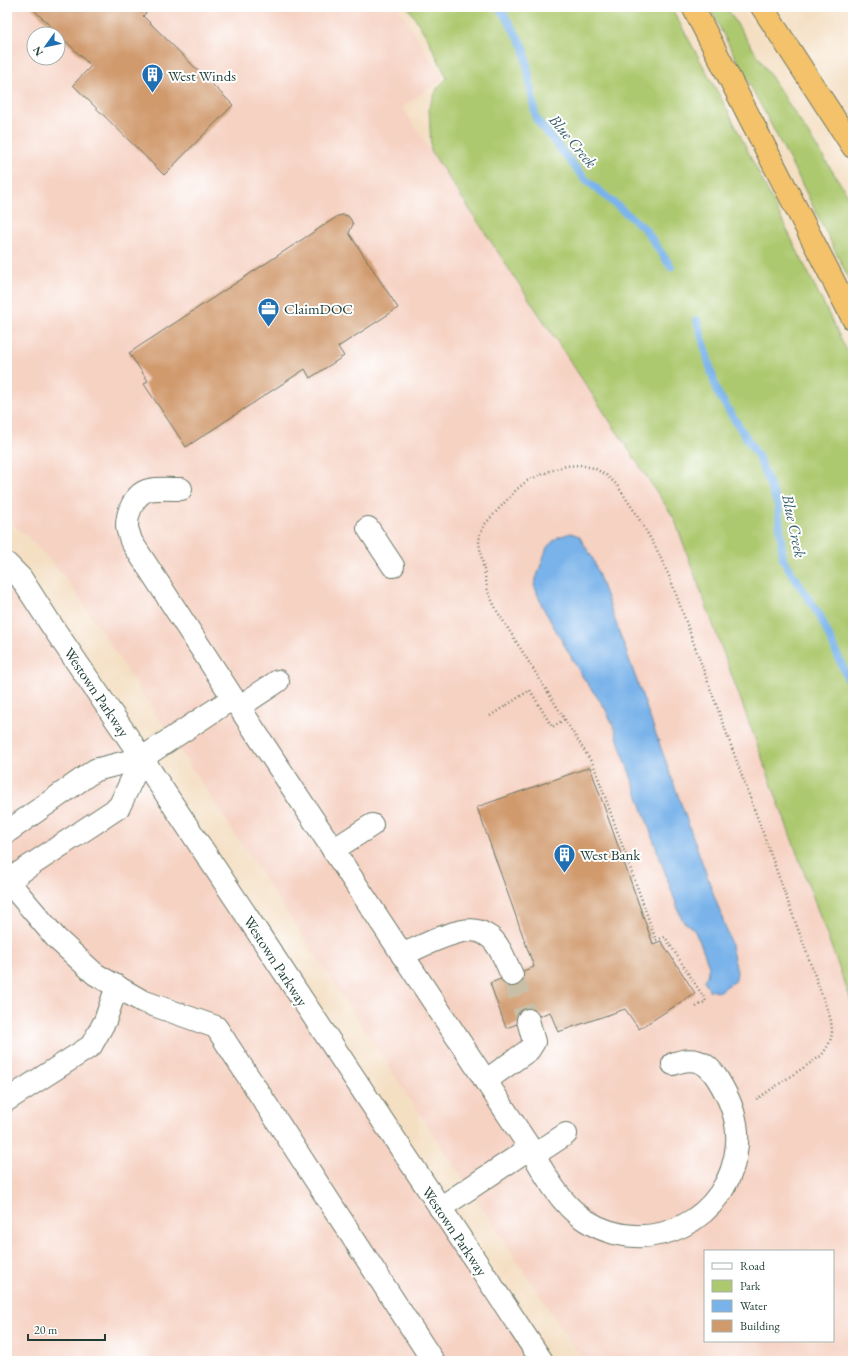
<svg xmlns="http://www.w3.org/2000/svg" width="860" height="1368" font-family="'EB Garamond',serif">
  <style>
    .built { fill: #f6d2c3; fill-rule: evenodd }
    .green { fill: #adc970; stroke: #668352 }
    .water { fill: #79b3ea; stroke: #4c788f }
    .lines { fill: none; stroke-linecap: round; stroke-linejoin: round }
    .stream { stroke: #79b3ea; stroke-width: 8 }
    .building { fill: #d09a6d }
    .minor-tunnel { stroke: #c9bfa6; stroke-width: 22; stroke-dasharray: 22 11; stroke-linecap: butt }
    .minor-casing { stroke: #6a7666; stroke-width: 24 }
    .highway-casing { stroke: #6a7666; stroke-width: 24 }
    .path { stroke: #6a7666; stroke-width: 2.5; stroke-dasharray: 1 3; stroke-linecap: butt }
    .minor { stroke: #fff; stroke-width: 22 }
    .highway { stroke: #f3c26a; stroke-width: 22 }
    .labels { text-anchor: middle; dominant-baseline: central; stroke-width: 4; stroke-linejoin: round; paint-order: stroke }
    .poi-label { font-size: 15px; fill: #1f3d34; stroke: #fff; text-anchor: start }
    .street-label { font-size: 15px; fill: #1f3d34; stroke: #fff }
    .water-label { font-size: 16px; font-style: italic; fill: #3a606b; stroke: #fff }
  </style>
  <rect width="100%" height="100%" fill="#fff"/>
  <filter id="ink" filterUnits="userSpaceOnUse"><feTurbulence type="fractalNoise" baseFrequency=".025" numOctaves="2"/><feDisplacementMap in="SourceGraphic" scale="8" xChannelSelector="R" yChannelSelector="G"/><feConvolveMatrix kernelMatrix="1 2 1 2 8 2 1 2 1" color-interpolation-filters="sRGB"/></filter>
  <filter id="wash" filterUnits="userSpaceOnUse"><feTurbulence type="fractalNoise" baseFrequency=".012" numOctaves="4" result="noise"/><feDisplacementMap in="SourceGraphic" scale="16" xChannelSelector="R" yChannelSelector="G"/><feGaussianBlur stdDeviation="0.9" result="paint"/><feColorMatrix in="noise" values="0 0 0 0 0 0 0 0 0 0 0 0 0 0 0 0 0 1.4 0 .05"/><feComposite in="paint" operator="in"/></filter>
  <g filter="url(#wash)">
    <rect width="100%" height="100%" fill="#f4dfc3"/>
    <g class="built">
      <path d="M7 7H398L443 79 402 107 674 518 853 1006V1361H583L72 587 52 562 29 538 7 520ZM34 34H58V58H34ZM705 1251H833V1341H705Z"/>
      <path d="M7 564 542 1361H7Z"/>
    </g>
    <g class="green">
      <path d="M408 7H671L729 113 853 363V1006L674 518 431 151 429 107 438 87 447 78 428 39Z"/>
      <path d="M709 7H726L853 203V287L797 174Z"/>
    </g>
    <path class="water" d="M571 533 579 536 593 559 729 937 737 972 736 980 718 992 709 990 704 980 707 976 709 966 700 942 694 930 682 920 620 746 615 730 605 708 582 676 542 606 534 585 547 547 558 537Z"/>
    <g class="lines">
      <g class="stream">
        <path d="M498 7 503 13 524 47 536 119 584 178 645 229 671 267"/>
        <path d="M697 320 717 392 758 456 778 505 783 560 820 616 853 690"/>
      </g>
    </g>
    <g id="blocks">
      <g class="building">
        <path d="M31 7H152L143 16 233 105 164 175 73 85 91 66Z"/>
        <path d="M343 215 348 216 351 220 353 224 349 233 398 308 338 347 344 356 310 378 305 369 186 447 144 384 148 381 129 353 338 216Z"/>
        <path d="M590 767 653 944 661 941 695 993 639 1029 625 1009 558 1032 550 1012 506 1028 490 983 534 967 477 807Z"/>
      </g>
    </g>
  </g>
  <g filter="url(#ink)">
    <use href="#blocks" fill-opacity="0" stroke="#6a7666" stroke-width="1"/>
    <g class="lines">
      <path class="minor-tunnel" d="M512 975 528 1020"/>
      <defs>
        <g id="minor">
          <path d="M181 489C171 489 159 488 149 490 135 493 127 512 127 526 127 530 130 536 131 541L239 707 530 1148C543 1172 561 1205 585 1220 649 1261 731 1220 737 1144 739 1120 729 1097 717 1078 706 1061 693 1056 673 1064"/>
          <path d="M368 528 393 566"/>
          <path d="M7 564 21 578 50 623 142 758 542 1361"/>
          <path d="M239 707 278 681"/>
          <path d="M7 832 95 770 142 758 233 698"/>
          <path d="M333 850 372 825"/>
          <path d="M7 880 56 938 95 974 142 1001 216 1027 433 1361"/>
          <path d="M7 881 119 807 142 758"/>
          <path d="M402 955C420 947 459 926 477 931 481 931 488 936 491 938 501 947 506 963 512 975"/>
          <path d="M485 1081 529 1050 534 1042 528 1020"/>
          <path d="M7 1100 91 1046 105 1021 117 986"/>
          <path d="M534 1155 566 1134"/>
          <path d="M440 1208 530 1148"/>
        </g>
        <g id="highway">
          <path d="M693 7 853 319"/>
          <path d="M762 7 853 147"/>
        </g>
      </defs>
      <use href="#minor" class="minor-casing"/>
      <use href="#highway" class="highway-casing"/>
      <g class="path">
        <path d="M490 716 530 690 552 727 565 719"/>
        <path d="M696 1007 706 1001 665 937 656 940 594 766 497 611 488 592 479 543 480 534 485 524 517 489 527 481 550 471 566 466 580 465 594 468 606 475 617 485 635 512 656 548 670 578 830 1017C834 1035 832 1041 821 1056L755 1100"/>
      </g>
      <use href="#minor" class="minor"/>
      <use href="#highway" class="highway"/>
    </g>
  </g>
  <defs>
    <symbol id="building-pin" viewBox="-11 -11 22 30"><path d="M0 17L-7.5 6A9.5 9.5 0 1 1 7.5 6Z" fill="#1f6fb2" stroke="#fff"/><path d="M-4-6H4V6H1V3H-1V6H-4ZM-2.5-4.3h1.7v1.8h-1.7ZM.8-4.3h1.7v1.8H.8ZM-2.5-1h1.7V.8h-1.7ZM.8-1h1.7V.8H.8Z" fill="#fff"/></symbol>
    <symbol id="office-pin" viewBox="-11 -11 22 30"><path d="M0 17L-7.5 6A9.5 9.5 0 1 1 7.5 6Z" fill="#1f6fb2" stroke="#fff"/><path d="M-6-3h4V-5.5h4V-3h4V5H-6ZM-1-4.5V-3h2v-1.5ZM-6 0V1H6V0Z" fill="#fff"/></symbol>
  </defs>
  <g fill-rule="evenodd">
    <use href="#building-pin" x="140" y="62" width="25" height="34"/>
    <use href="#office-pin" x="256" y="296" width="25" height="34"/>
    <use href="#building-pin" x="552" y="842" width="25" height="34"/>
  </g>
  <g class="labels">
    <g class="poi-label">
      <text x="168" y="75">West Winds</text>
      <text x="284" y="308">ClaimDOC</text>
      <text x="580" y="854">West Bank</text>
    </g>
    <g class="street-label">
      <text transform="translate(97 692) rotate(56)">Westown Parkway</text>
      <text transform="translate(276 961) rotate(57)">Westown Parkway</text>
      <text transform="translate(455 1231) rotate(56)">Westown Parkway</text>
    </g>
    <g class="water-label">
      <text transform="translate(573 141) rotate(50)">Blue Creek</text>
      <text transform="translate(794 526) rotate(78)">Blue Creek</text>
    </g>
  </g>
  <rect width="860" height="1368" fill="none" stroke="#fff" stroke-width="24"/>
  <rect x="704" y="1250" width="130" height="92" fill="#ffffff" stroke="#a5b1ae"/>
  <rect x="712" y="1263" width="20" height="6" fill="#ffffff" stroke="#a5b1ae"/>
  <text x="740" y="1270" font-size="12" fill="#1f3d34">Road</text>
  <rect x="712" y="1280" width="20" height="12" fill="#adc970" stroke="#a5b1ae"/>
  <text x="740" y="1290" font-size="12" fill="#1f3d34">Park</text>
  <rect x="712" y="1300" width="20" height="12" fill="#79b3ea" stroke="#a5b1ae"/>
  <text x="740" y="1310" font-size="12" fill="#1f3d34">Water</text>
  <rect x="712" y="1320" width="20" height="12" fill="#d09a6d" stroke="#a5b1ae"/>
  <text x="740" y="1330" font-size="12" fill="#1f3d34">Building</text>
  <g transform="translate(46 46) rotate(237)"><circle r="19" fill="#ffffff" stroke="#a5b1ae"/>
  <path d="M0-3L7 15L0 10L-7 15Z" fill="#1f6fb2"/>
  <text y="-6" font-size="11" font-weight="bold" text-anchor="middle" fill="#1f3d34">N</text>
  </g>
  <path d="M28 1334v6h77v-6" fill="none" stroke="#1f3d34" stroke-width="2"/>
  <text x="34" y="1334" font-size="12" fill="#1f3d34" stroke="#ffffff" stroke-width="3" paint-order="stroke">20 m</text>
</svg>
